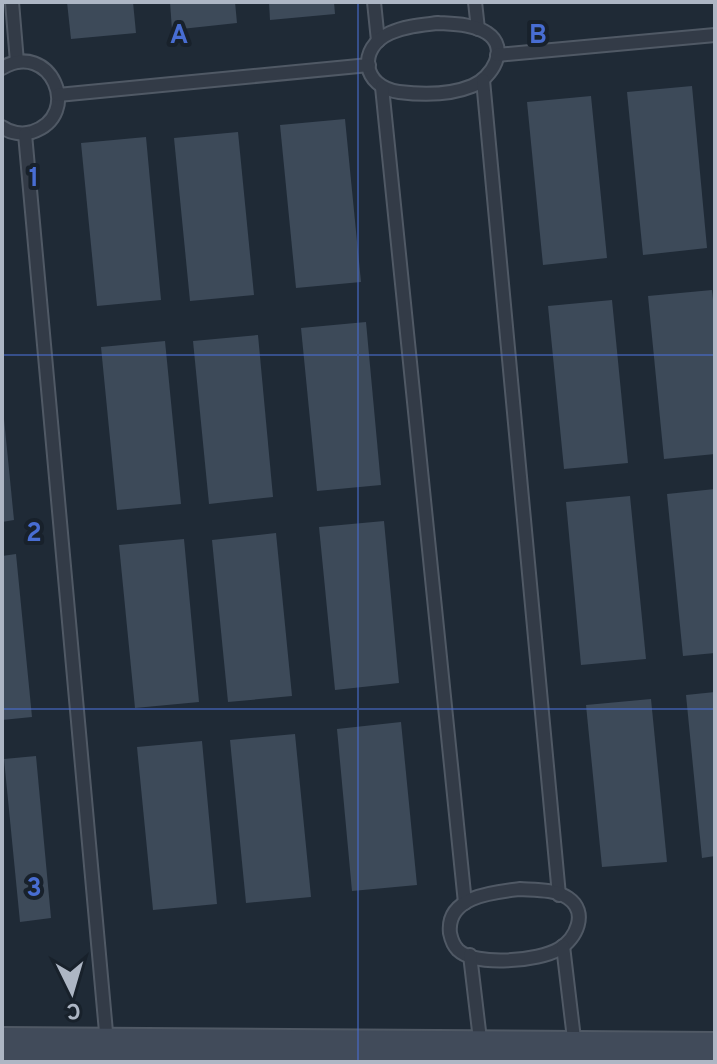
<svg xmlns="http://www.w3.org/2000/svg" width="717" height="1064" font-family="Overpass,sans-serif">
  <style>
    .building { fill: #3d4a59 }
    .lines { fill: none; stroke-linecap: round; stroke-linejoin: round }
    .lane-casing { stroke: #505965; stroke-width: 16 }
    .secondary-casing { stroke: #505965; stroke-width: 36 }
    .lane { stroke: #333b47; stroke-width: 12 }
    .secondary { stroke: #414b5a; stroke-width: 32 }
    .grid { fill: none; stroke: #486dd2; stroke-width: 2; stroke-opacity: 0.55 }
    .grid-label { font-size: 26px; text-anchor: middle; font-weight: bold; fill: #486dd2; stroke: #18212b; stroke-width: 8; stroke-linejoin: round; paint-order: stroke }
  </style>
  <rect width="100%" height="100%" fill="#1f2a36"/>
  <g class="building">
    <path d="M67 2H133L136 33 71 39Z"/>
    <path d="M170 2H235L237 23 172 30Z"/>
    <path d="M269 2H334L335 14 270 20Z"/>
    <path d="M692 86 707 248 643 255 627 92Z"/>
    <path d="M591 96 607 258 543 265 527 102Z"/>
    <path d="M345 119 361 282 296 288 280 125Z"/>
    <path d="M238 132 254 295 190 301 174 138Z"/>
    <path d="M146 137 161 300 97 306 81 143Z"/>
    <path d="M712 290 715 318V454L664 459 648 296Z"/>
    <path d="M612 300 628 463 564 469 548 306Z"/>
    <path d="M366 322 381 485 317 491 301 328Z"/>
    <path d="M258 335 273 497 209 504 193 341Z"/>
    <path d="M165 341 181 504 117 510 101 347Z"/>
    <path d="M2 419H4L14 520 2 522Z"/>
    <path d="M715 489V653L683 656 667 494Z"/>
    <path d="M630 496 646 659 581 665 566 502Z"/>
    <path d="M384 521 399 683 335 690 319 527Z"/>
    <path d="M276 533 292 696 228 702 212 540Z"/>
    <path d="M184 539 199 702 135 708 119 545Z"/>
    <path d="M16 554 32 717 2 720V556Z"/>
    <path d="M715 692V856L702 858 686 695Z"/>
    <path d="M651 699 667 862 602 867 586 705Z"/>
    <path d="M401 722 417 885 352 891 337 729Z"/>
    <path d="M295 734 311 897 246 903 230 740Z"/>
    <path d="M202 741 217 904 153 910 137 747Z"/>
    <path d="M36 756 51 918 20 922 4 759Z"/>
  </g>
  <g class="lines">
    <defs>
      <g id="lane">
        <path d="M12 2 17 62"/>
        <path d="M374 2 378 41"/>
        <path d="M475 2 478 29"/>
        <path d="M438 23C453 24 474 24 487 33 510 48 492 78 472 86 450 95 423 95 399 92 362 87 357 48 390 33 405 26 422 25 438 23Z"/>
        <path d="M497 55 715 35"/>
        <path d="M2 68C50 39 84 115 32 132 22 135 10 133 2 127"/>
        <path d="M483 80 559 895"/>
        <path d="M382 87 465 903"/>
        <path d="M58 95 369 65"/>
        <path d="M25 134 107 1043"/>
        <path d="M520 889C535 890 555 889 568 898 589 912 576 939 559 949 539 961 476 967 458 950 453 945 451 938 450 933 446 896 494 892 520 889Z"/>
        <path d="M563 946 575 1047"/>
        <path d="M470 955 481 1048"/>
      </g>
      <path id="secondary" d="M2 1044 715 1049"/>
    </defs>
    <use href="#lane" class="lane-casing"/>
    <use href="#secondary" class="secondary-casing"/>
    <use href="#lane" class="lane"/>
    <use href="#secondary" class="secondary"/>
  </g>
  <path class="grid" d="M358 2V1062M2 355H715M2 709H715"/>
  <g class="grid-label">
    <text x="179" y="43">A</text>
    <text x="538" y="43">B</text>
    <text x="34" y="186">1</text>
    <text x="34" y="541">2</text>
    <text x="34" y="896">3</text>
  </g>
  <rect width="717" height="1064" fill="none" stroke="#adb6c4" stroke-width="8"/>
  <g transform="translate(72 992) rotate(175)" stroke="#18212b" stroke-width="6" paint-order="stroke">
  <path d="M0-6L14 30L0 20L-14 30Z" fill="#adb6c4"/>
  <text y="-12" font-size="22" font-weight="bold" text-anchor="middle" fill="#adb6c4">С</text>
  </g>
</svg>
